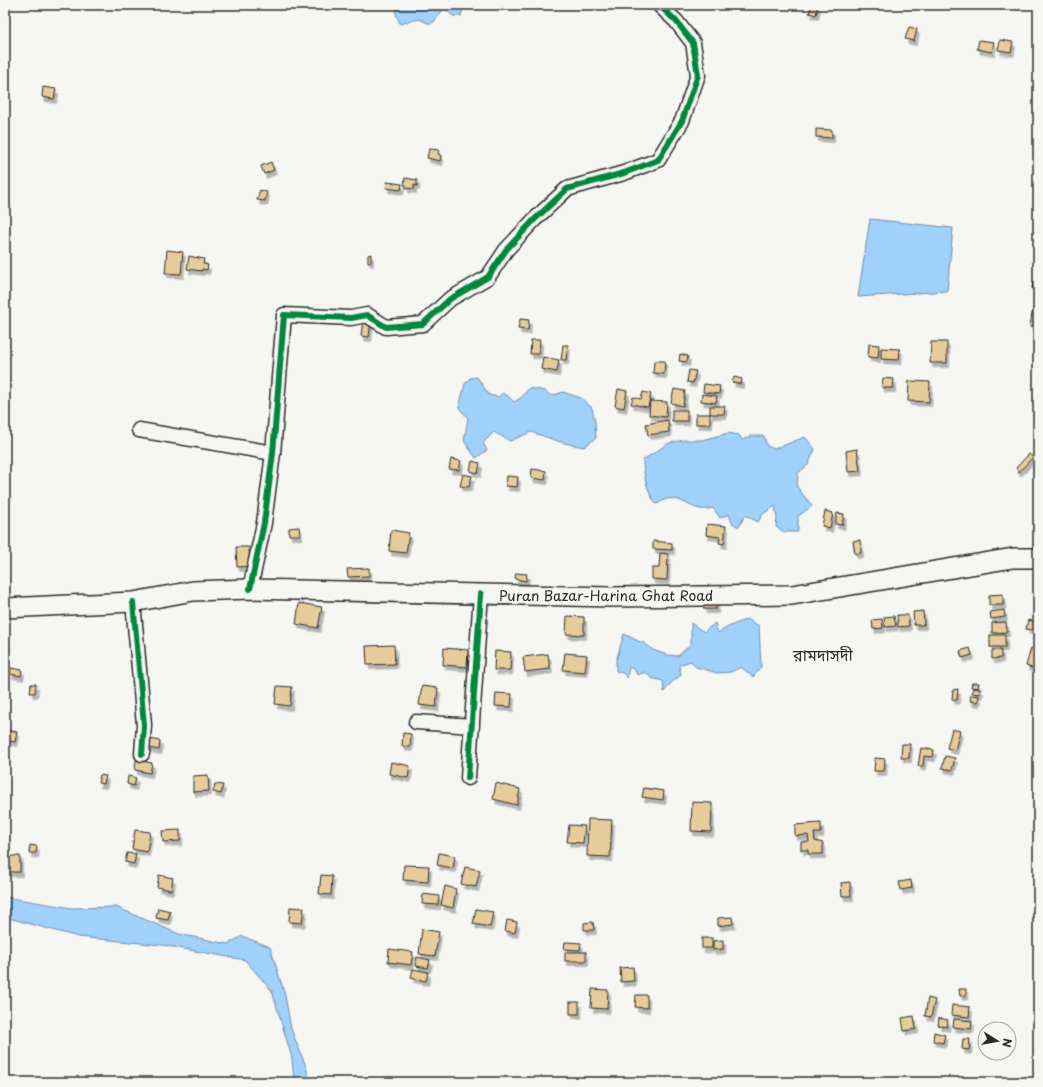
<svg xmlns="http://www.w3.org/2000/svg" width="1043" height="1087" font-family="'Playpen Sans','Noto Sans Bengali',sans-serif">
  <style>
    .water { fill: #a0d0fc; stroke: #718ea8 }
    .building { fill: #e6cc9b; stroke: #2b2b2b; filter: url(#shadow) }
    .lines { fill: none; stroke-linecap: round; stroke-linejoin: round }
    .minor-casing { stroke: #2b2b2b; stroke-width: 17 }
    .secondary-casing { stroke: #2b2b2b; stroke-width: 22 }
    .minor { stroke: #f6f6f2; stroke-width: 14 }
    .secondary { stroke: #f6f6f2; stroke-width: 19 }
    .cycleway-casing { stroke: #f6f6f2; stroke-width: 8 }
    .cycleway { stroke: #00873e; stroke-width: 6 }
    .labels { text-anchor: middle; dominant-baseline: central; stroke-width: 3; stroke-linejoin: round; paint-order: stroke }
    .street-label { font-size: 14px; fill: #2b2b2b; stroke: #f6f6f2 }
    .quarter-label { font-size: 16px; fill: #2b2b2b; stroke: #f6f6f2 }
  </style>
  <defs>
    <filter id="shadow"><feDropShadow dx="2.5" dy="4.5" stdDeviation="0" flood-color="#0004"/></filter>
  </defs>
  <rect width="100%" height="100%" fill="#f6f6f2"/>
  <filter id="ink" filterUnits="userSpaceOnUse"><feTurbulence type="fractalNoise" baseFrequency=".025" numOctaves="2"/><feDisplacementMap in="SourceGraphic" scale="8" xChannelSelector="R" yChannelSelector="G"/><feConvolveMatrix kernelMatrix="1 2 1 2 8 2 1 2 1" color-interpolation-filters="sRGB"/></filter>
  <g filter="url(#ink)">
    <g class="water">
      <path d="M396 5H462L463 8 461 16H453L444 8 435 21 430 24 419 19 400 24 396 14Z"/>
      <path d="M870 219 953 228 947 291 858 297Z"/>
      <path d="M477 377 489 395 498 397 503 393 509 397 514 402 522 397 529 388 545 391 551 396 563 392 581 398 592 408 595 422 596 438 584 447 564 443 531 432 510 441 494 432 483 443 487 450 476 458 464 441 468 418 459 408 465 384 470 378Z"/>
      <path d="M728 433 739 435 742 440 751 436H764L767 446 774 449 805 437 815 449 808 465 798 473 797 487 812 506 798 516V532H784L776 527 777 518 775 506 763 514 758 522 745 515 739 527 732 523 729 514 720 518 713 508C709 509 704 510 700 509 690 507 677 496 667 499 663 500 660 503 656 504 647 492 643 474 643 460L669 443 684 440H702Z"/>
      <path d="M747 619 759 626 761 667 753 677 741 667 731 672 717 673 696 667 691 661 679 665 681 675 671 683 664 692 663 681 651 678 646 672 637 675 635 670 629 667 627 678 623 673 616 671V661L624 634 638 641 644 643 653 650 667 655 678 656 691 644V623L704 632 715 623 718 633 728 627Z"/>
      <path d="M5 897 72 908 116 907 179 934 228 944 242 936 270 947 285 995 291 1029 305 1064 310 1082H294L292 1058 272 991 245 960 162 945 78 937 5 917Z"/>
    </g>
    <g class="building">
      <path d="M812 5 818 6 816 15 809 13Z"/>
      <path d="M909 27 917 29 914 41 905 39Z"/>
      <path d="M979 40 994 42 992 52 977 49Z"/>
      <path d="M1000 40 1013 42 1011 52 998 50Z"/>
      <path d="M43 87 56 89 54 99 42 97Z"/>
      <path d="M816 129 832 130V138L816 137Z"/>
      <path d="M429 149 439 150 438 154 441 156 440 161 427 158Z"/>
      <path d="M271 162 274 170 264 174 261 166Z"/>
      <path d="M405 178 417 180V186L414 185V189L406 188V185H404Z"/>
      <path d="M387 182 402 184 401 190 386 188Z"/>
      <path d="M260 190 267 192 265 201 257 200Z"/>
      <path d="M167 250 183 252 181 274 165 273Z"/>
      <path d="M371 254V262H368V255Z"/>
      <path d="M189 256 204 259 203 264 208 265 207 270 202 269V271L187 269Z"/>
      <path d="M1033 282 1038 283V290L1032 289Z"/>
      <path d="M1032 313 1038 314V328L1030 327Z"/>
      <path d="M520 319 529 320 528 330 518 329Z"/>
      <path d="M363 320 371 321 369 337 361 336Z"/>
      <path d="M531 340H540L539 354H530Z"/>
      <path d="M931 342H947V363H930Z"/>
      <path d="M869 344 879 345 878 358 868 357Z"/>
      <path d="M563 345H568L566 360H561Z"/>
      <path d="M881 348 900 349 899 360 881 359Z"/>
      <path d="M680 354 688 356 687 362 679 361Z"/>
      <path d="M543 357 559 360 557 372 541 369Z"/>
      <path d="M654 361H665L664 374 653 373Z"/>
      <path d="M689 370 696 371 693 383 687 382Z"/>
      <path d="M734 377 742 379 741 384 732 382Z"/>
      <path d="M883 378 894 379 893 388H882Z"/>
      <path d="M909 381 930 382 929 402 908 401Z"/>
      <path d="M704 384 720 386 719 394 703 392Z"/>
      <path d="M618 389 627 391 624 408 615 406Z"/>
      <path d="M674 389 685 391 683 406 671 403Z"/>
      <path d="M643 392 651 394 648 407 631 404 633 397 641 399Z"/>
      <path d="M702 394 717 396 716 403 701 401Z"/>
      <path d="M650 401 667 402 666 417 649 415Z"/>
      <path d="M710 406H725L724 414H710Z"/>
      <rect x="672" y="410" width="15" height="11"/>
      <rect x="696" y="414" width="14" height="10"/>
      <path d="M668 420 669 432 648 435 646 424Z"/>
      <path d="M857 449 860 471 848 472 846 451Z"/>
      <path d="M1029 454 1033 457 1019 472 1016 468Z"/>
      <path d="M451 459 461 461 459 470 449 469Z"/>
      <path d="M472 461 480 463 478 473 470 471Z"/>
      <path d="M532 469 546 471 545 480 531 478Z"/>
      <path d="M463 474 472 476 469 487 460 486Z"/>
      <path d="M507 476 518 477 517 487 506 486Z"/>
      <path d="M825 511 833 513 830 528 822 526Z"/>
      <path d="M837 513 844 514 842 525 835 524Z"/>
      <path d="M707 524 726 526 724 544 719 543 720 537 706 535Z"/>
      <path d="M299 527 300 535H289V528Z"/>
      <path d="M391 530 409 533 406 553 389 551Z"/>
      <path d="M860 540 861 553 855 554 853 541Z"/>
      <path d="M653 541 672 543V550L653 549Z"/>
      <path d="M236 547H249L250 566 237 567Z"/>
      <path d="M660 553 668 554 667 580 652 579V568H659Z"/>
      <path d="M369 568V576L348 577 347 569Z"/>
      <path d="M516 573 527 574 526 581 515 579Z"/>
      <path d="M1003 594V605H989V595Z"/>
      <path d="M703 601H716V609H704Z"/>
      <path d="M299 603 322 607 318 628 296 624Z"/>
      <path d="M1004 610 1005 617 991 619 990 612Z"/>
      <path d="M923 611 924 625H914L913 612Z"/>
      <path d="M897 615H908L909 626 898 627Z"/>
      <path d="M567 616 584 617V635L566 634Z"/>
      <path d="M894 616 896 626 885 627 884 617Z"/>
      <path d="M882 619 883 628 873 629 872 620Z"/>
      <path d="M1028 620 1038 622V631L1026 629Z"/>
      <path d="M1006 622 1007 632 992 633V623Z"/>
      <rect x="990" y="635" width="15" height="12"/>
      <path d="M394 645 395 664 367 665 366 646Z"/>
      <path d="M444 648 468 650 467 667 443 665Z"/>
      <path d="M970 648 972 655 962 658 960 651Z"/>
      <path d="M1031 648 1038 650V659L1035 669 1026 666Z"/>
      <path d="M992 650H1001V658L992 659Z"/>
      <path d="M495 651 511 652 510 670H494Z"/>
      <path d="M565 653 587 655 585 672 563 670Z"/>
      <path d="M548 654 550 669 525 672 523 657Z"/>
      <path d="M11 668 22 670 21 676 10 674Z"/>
      <path d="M972 683H979L978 688 971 687Z"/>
      <path d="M31 684H36L35 693H30Z"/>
      <path d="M277 686 292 687 290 706 275 704Z"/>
      <path d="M422 686 438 688 436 707 419 705Z"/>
      <path d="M973 688 981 689 980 694 972 693Z"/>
      <path d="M958 689 957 700 952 699 953 690Z"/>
      <path d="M496 693 512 694 511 707 495 706Z"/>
      <path d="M971 695 979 696 978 702 970 701Z"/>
      <path d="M952 729 960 731 955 750 947 748Z"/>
      <path d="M5 730 17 732 15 742 5 740Z"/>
      <path d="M403 733 411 734 410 747 402 746Z"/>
      <path d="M150 739 160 741 159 750 148 748Z"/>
      <path d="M902 744H910L909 758H901Z"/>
      <path d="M921 748 934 750 933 757 924 756 923 766H918Z"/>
      <path d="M945 756 955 758 952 770 942 768Z"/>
      <path d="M875 758 885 759 884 771H874Z"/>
      <path d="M136 760 152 763 150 773 135 770Z"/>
      <path d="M391 762 410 766 408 778 389 774Z"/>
      <path d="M100 775 106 776 104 784 98 783Z"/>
      <path d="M208 775 209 791 193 792V776Z"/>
      <path d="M128 776 136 778 134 786 127 784Z"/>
      <path d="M496 783 520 789 517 805 493 799Z"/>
      <path d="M215 784 223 785 221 794 213 792Z"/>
      <path d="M644 788 664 791 663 800 642 797Z"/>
      <path d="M692 802 712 803 711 832 691 831Z"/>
      <path d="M588 819 612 820 610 857 587 856Z"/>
      <path d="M821 823V833H814L815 841 823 843V854H808V850H801V842H809L808 835 795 836V825Z"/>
      <path d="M569 825 585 826 583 843 567 842Z"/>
      <path d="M135 830 150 832 147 852 132 849Z"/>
      <path d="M180 830V841L163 842 162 831Z"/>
      <path d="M30 845 37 846 36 853H29Z"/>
      <path d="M127 853 136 854 134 864 125 862Z"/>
      <path d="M439 853 455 856 453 868 437 865Z"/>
      <rect x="8" y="856" width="12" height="16"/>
      <path d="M404 865 429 866 428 882 403 880Z"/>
      <path d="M465 867 480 870 476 887 461 884Z"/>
      <path d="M159 875 173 878 171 890 157 887Z"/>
      <path d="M321 875 332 876 331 895 319 894Z"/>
      <path d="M911 880 912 888 901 890 899 882Z"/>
      <path d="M850 882 851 896H842L841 883Z"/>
      <path d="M445 886 456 889 453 908 441 905Z"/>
      <path d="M423 894 439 896 438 905 422 904Z"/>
      <path d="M290 907 304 908 302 923 289 922Z"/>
      <path d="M158 908 170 911 168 920 156 918Z"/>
      <path d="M476 909 493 912 490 927 473 924Z"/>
      <path d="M732 917 733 924 718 926V918Z"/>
      <path d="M507 920 517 922 515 933 505 931Z"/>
      <path d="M593 922 594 930H584V923Z"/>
      <path d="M422 929 439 932 435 956 419 954Z"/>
      <rect x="702" y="938" width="10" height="10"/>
      <path d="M723 940V949L713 950V941Z"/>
      <path d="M565 942 581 943 580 950 564 949Z"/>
      <path d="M389 949 413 952 411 965 388 962Z"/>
      <rect x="565" y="952" width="21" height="9"/>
      <path d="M417 957 430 960 428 968 416 966Z"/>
      <path d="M633 967 634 981 621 982 620 968Z"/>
      <path d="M413 969 428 972 426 981 411 978Z"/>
      <path d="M592 989 608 990 607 1009 591 1008Z"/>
      <path d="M959 989H966V995L960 996Z"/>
      <path d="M636 995H647V1008L635 1007Z"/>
      <path d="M928 998 935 1000 931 1017 925 1016Z"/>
      <rect x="570" y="1002" width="9" height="12"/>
      <path d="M952 1005 970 1007 969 1017 951 1015Z"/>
      <path d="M914 1016 916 1029 904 1031 902 1018Z"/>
      <path d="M939 1018 948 1020 947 1027 938 1025Z"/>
      <path d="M954 1019 972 1021 971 1029 953 1027Z"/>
      <path d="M934 1032 945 1035 943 1043 933 1041Z"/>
      <path d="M963 1039H970L969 1050 962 1049Z"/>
    </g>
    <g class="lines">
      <defs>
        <g id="minor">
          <path d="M139 430 273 453"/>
          <path d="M250 589 264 523 273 453 284 315 351 318 367 315 386 327 423 324 450 299 488 277 506 250 534 220 567 189 624 173 658 160 682 121 698 75 693 43 676 21 659 5"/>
          <path d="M133 602 144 725 142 754"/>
          <path d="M416 722 472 726"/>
          <path d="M468 778 481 594"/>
        </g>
        <path id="secondary" d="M5 608 133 602 193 591 250 589 611 597 792 595 1013 558H1038"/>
      </defs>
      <use href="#minor" class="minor-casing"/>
      <use href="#secondary" class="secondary-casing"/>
      <use href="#minor" class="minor"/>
      <use href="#secondary" class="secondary"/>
      <defs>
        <g id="cycleway">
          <path d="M250 589 264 523 273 453 284 315 351 318 367 315 386 327 423 324 450 299 488 277 506 250 534 220 567 189 624 173 658 160 682 121 698 75 693 43 676 21 659 5"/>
          <path d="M133 602 144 725 142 754"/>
          <path d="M468 778 481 594"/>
        </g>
      </defs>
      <use href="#cycleway" class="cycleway-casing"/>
      <use href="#cycleway" class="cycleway"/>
    </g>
  </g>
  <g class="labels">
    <g class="street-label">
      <text x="606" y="595">Puran Bazar-Harina Ghat Road</text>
    </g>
    <g class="quarter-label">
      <text x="823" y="654">রামদাসদী</text>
    </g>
  </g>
  <rect width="1043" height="1087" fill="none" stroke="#f6f6f2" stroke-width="20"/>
  <rect x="10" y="10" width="1023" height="1067" fill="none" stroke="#2b2b2b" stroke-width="1.5" filter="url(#ink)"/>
  <g transform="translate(997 1041) rotate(101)"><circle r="19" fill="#f6f6f2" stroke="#a5a5a2"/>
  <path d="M0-3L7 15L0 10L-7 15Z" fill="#2b2b2b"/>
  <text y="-6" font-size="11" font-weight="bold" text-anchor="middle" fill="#2b2b2b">N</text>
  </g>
</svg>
